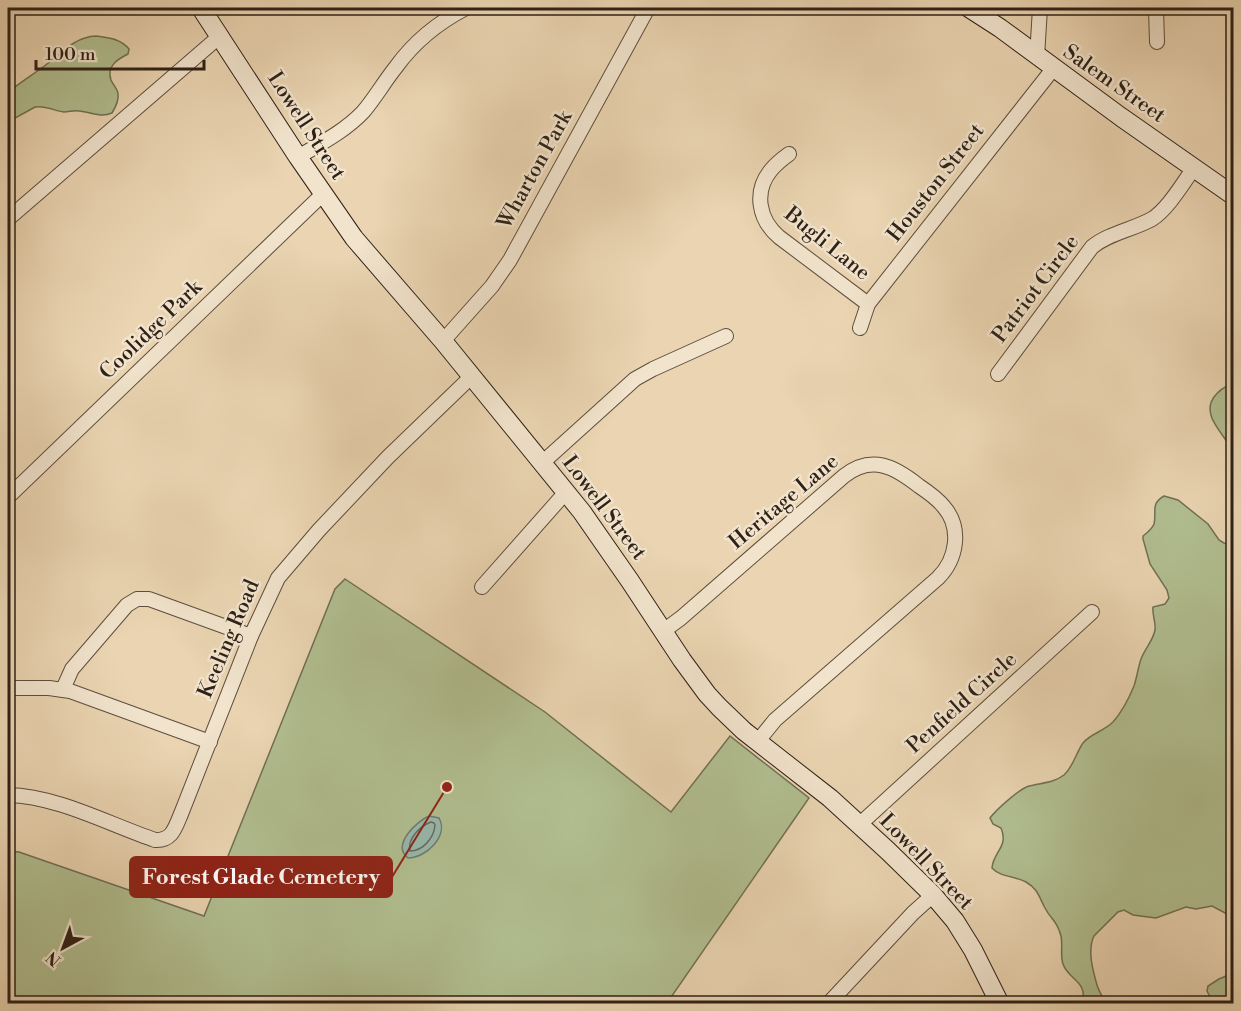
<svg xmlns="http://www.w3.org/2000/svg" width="1241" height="1011" font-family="'Libre Bodoni',serif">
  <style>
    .green { fill: #b1be90; stroke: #707054; stroke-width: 1.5 }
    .water { fill: #98b8ac; stroke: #6e7c70; stroke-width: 1.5 }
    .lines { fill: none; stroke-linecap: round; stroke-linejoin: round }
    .shore { stroke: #636c62; stroke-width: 1.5 }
    .minor-casing { stroke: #5d4e3e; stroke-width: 16 }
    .secondary-casing { stroke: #2e2117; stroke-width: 20 }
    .minor { stroke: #f1e3cc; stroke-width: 14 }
    .secondary { stroke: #f1e3cc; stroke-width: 18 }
    .labels { text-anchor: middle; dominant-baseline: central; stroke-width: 5; stroke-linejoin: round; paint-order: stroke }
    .street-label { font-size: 21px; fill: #2e2117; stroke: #f1e3cc }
    .leader { fill: none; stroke: #8f2418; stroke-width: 2 }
    .callout-dot { fill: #8f2418; stroke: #f1e3cc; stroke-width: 2 }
    .callout { fill: #8f2418; stroke: #8f2418; stroke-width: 2 }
    .callout-label { font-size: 22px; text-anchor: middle; font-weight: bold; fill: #fff }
  </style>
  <rect width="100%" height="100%" fill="#ead4b1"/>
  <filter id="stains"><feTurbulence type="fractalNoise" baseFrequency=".00333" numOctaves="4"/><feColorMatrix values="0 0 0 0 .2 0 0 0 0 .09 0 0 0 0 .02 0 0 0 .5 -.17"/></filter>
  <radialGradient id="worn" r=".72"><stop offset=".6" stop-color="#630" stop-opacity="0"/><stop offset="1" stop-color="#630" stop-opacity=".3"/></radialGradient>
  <g class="green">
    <path d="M96 36C108 38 120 38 129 49L128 54C118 59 106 66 111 80 113 85 118 89 118 94 119 100 115 108 112 113 100 118 91 112 79 111 74 110 69 112 64 112 54 111 46 105 35 107L8 122V94L11 90C21 82 32 75 43 67 60 55 73 37 96 36Z"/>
    <path d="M1233 383H1234L1233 452C1226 435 1200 416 1214 397 1219 390 1226 386 1233 383Z"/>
    <path d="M1164 496 1178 500 1208 524 1219 540 1224 543 1233 545V914H1227L1212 906 1196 909 1186 907 1156 918 1133 915 1124 910 1118 912 1094 936C1087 950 1093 971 1097 985 1099 992 1103 997 1105 1003H1075L1083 999C1086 981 1068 979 1063 964 1060 955 1063 945 1061 936 1057 920 1051 920 1045 908 1039 897 1038 889 1026 882 1015 876 1000 877 992 868 993 852 1009 847 1001 828L993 824 990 818C996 810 1019 789 1029 786 1040 783 1054 783 1064 775 1073 767 1076 753 1083 743 1090 734 1104 731 1113 722 1122 712 1129 698 1134 686 1137 677 1138 668 1141 659 1145 648 1153 641 1155 630 1156 622 1152 615 1153 607L1165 604 1169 598 1167 590 1150 564 1143 539V536C1147 533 1152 529 1154 524 1157 512 1150 504 1164 496Z"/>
    <path d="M345 579 545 712 671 812 730 736 809 798 667 1003 8 1004V851L19 852 204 916 335 589Z"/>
    <path d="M1231 974 1233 976V1003H1213L1207 991 1208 986 1219 979Z"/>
  </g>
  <path class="water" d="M429 816 439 818C449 836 426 858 408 858 391 845 417 821 429 816Z"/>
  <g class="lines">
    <path class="shore" d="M431 822 434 823 435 825C434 838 423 851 410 851 407 839 420 826 431 822Z"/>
    <defs>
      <g id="minor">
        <path d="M1156 8 1157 42"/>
        <path d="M1037 57 1040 8"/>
        <path d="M789 154C782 159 776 164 771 170 753 192 759 220 779 237L868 304"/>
        <path d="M298 157C320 144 345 131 363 112 375 98 384 82 396 67 414 42 439 22 466 8"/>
        <path d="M8 219 220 36"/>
        <path d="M860 328 868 304 1053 69"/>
        <path d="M443 341 492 286 510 260 648 8"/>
        <path d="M998 374 1092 247C1109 233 1132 230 1152 219 1168 209 1183 183 1194 168"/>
        <path d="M542 463 635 379 653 369 726 336"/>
        <path d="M8 497 323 194"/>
        <path d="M482 587 566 492"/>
        <path d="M662 632 681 618 844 476C872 454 895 467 919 486 928 492 937 498 944 507 962 528 957 559 938 578L775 720 758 741"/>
        <path d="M8 688H49L70 691 210 742"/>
        <path d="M63 689 72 669 127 605 137 599H149L251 636"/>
        <path d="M8 795C57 796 108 824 155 840 172 841 175 828 181 814L251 636 278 578 319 530 388 457 472 376"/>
        <path d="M859 825 1092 612"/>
        <path d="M828 1004 913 913 933 895"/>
      </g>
      <g id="secondary">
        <path d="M201 8 298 157 354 238 443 341 582 512 630 581 682 660 707 694 719 707 744 731 830 798 888 851 933 895 955 921 973 950 1000 1004"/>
        <path d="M969 8 1000 28 1121 117 1234 196"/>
      </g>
    </defs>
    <use href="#minor" class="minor-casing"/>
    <use href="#secondary" class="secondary-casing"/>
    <use href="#minor" class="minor"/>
    <use href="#secondary" class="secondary"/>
  </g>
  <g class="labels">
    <g class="street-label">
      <text transform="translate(1114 84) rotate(35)">Salem Street</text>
      <text transform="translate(306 126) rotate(57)">Lowell Street</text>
      <text transform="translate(535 170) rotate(-61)">Wharton Park</text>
      <text transform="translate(936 183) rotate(-52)">Houston Street</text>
      <text transform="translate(827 244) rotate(39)">Bugli Lane</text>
      <text transform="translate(1036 289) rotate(-53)">Patriot Circle</text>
      <text transform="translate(151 330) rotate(-44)">Coolidge Park</text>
      <text transform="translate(784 502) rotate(-40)">Heritage Lane</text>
      <text transform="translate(604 508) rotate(53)">Lowell Street</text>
      <text transform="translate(229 639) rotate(-67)">Keeling Road</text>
      <text transform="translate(962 703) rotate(-42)">Penfield Circle</text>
      <text transform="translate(926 862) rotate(46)">Lowell Street</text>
    </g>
  </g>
  <path class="leader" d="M447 787L392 877"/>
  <circle class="callout-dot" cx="447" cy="787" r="6"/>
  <rect class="callout" x="130" y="857" width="262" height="40" rx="6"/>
  <g class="callout-label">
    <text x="261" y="884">Forest Glade Cemetery</text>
  </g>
  <rect width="1241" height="1011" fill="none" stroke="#ead4b1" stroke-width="30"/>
  <rect x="9" y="9" width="1223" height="993" fill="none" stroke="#2e2117" stroke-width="3"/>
  <rect x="15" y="15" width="1211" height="981" fill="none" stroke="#2e2117" stroke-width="1.5"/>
  <g transform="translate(63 948) rotate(221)" stroke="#f1e3cc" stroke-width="4.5" paint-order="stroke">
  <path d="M0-4.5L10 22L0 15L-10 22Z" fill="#2e2117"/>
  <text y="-9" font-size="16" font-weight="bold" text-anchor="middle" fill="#2e2117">N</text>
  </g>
  <path d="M36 60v9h168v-9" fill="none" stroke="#2e2117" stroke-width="3"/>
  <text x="45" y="60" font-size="18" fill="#2e2117" stroke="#f1e3cc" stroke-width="4.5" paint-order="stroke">100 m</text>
  <rect width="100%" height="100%" filter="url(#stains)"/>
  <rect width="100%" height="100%" fill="url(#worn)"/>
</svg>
